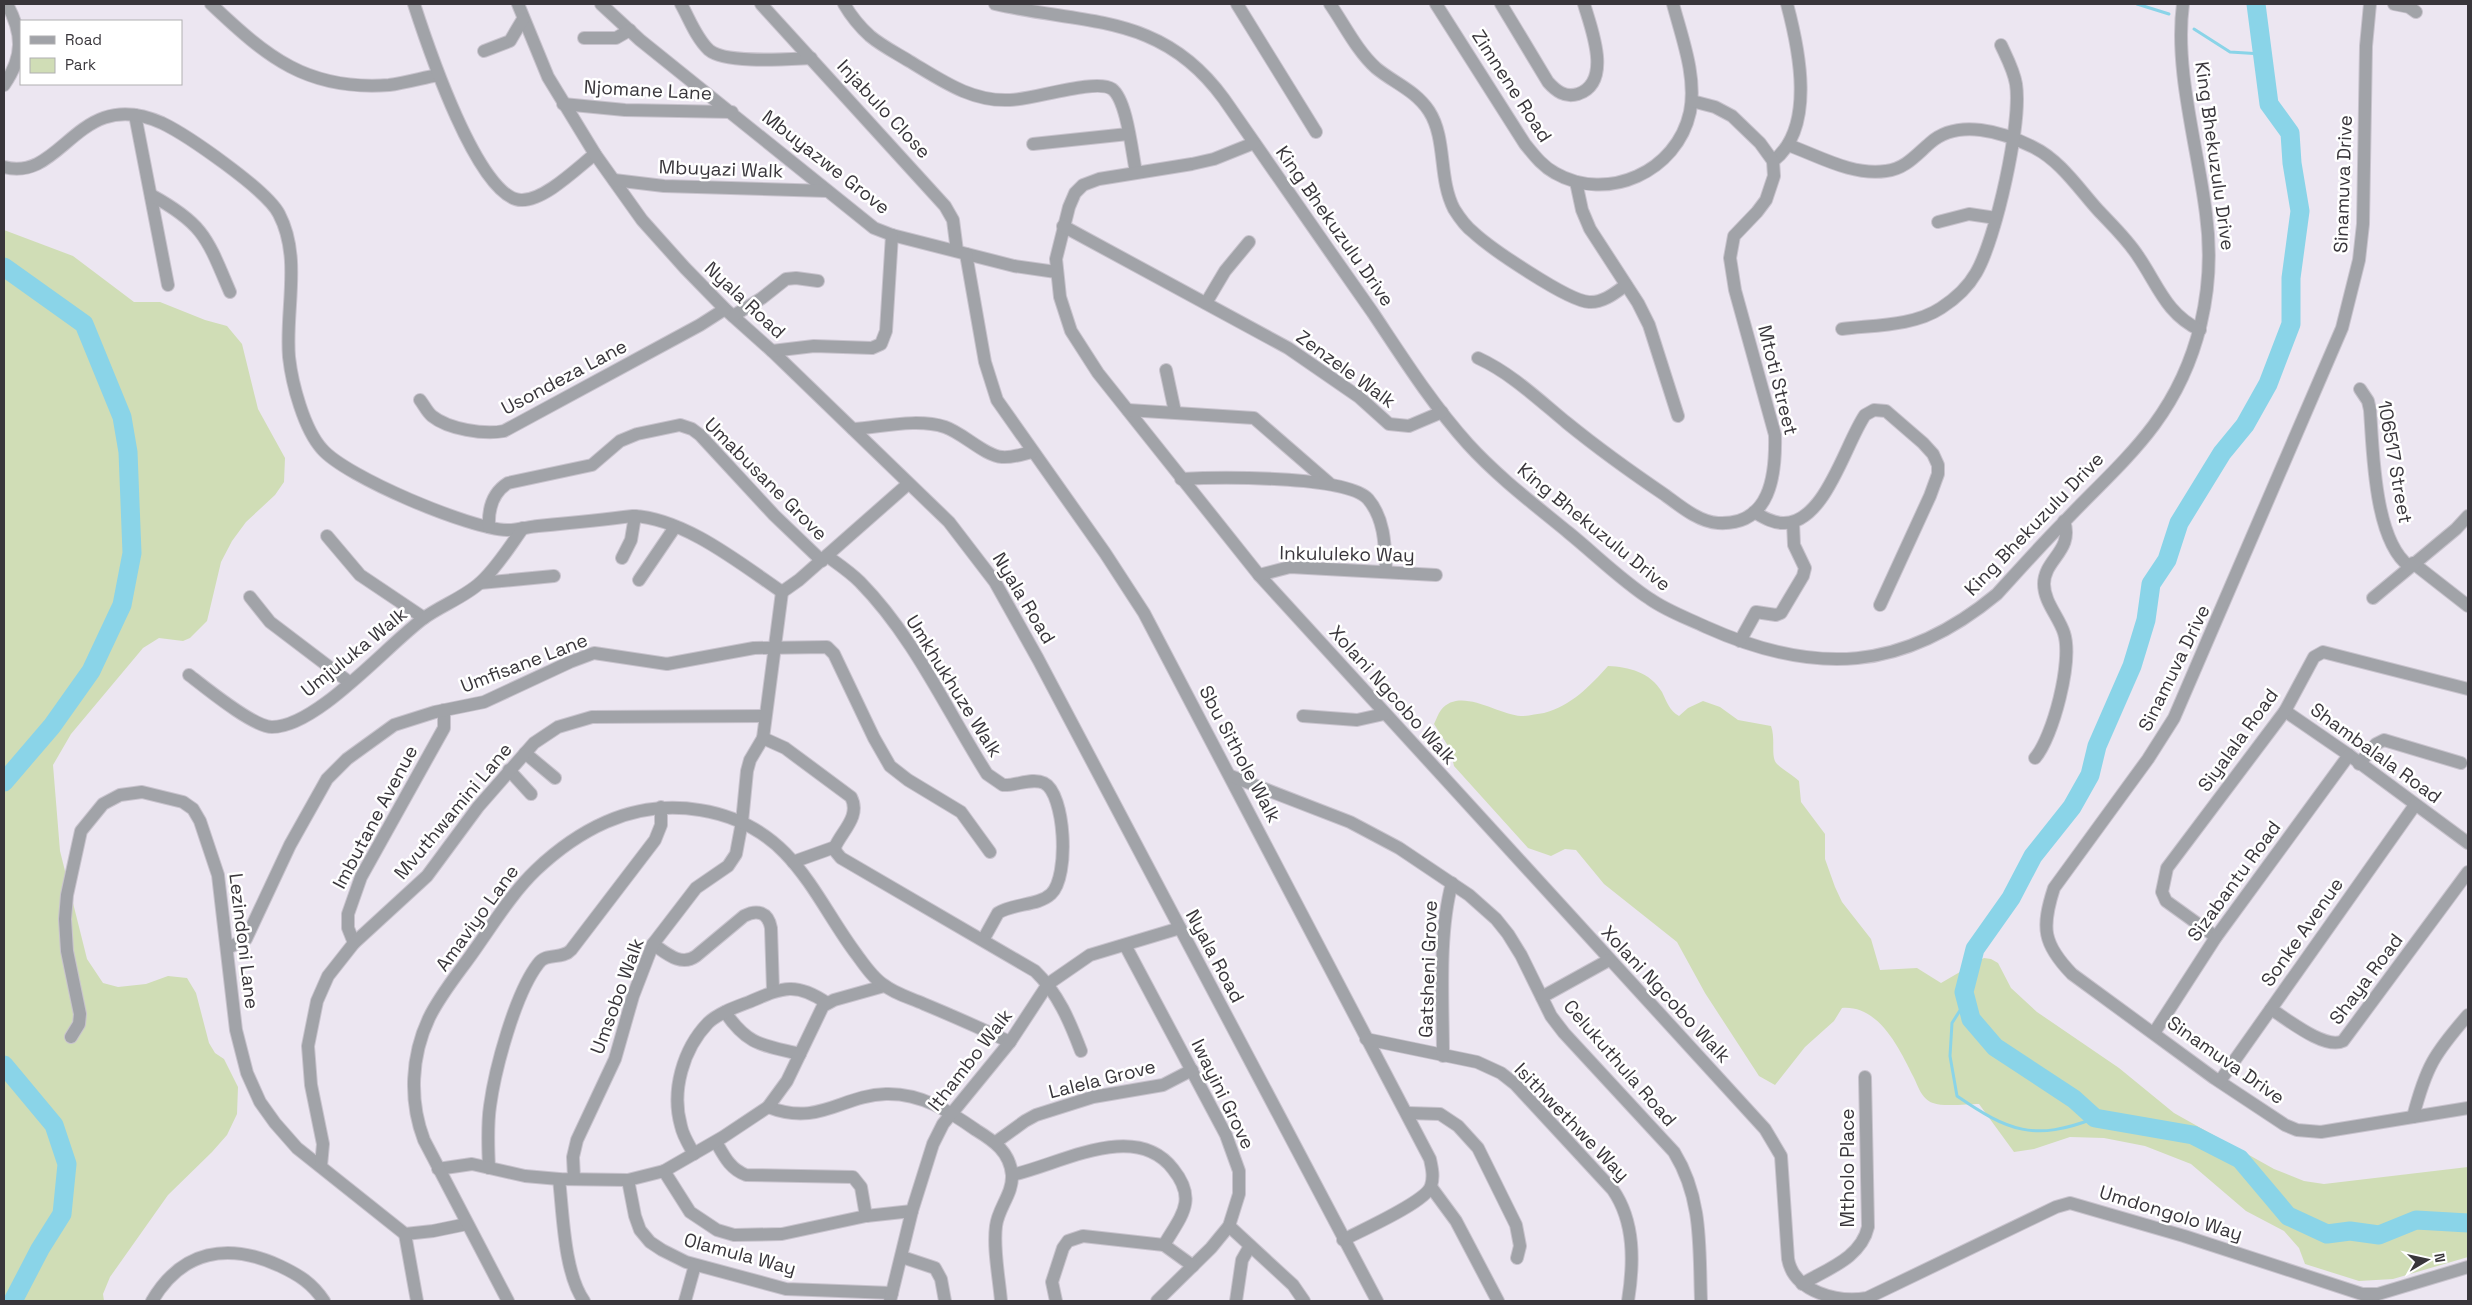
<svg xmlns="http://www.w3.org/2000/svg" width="2472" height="1305" font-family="'Space Grotesk',sans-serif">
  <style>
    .green { fill: #d0ddb6 }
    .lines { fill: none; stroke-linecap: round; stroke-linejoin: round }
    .stream { stroke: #8ad4e8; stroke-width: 3 }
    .river { stroke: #8ad4e8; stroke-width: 19 }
    .minor-casing { stroke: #c8c3cd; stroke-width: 14 }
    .minor { stroke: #a1a3a8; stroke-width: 12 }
    .labels { text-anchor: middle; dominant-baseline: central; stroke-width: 5; stroke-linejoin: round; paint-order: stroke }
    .street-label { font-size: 19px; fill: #39363b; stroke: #fff }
  </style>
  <rect width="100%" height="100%" fill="#ece6f1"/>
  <g class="green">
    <path d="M4 230 73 256 134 302H160L205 320 227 326 242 344 258 409 285 458 284 482 275 495 246 522 232 541 221 562 207 621 190 638 183 641 159 638 143 648 71 734 53 765 60 851 87 959 103 983 118 987 146 984 168 976 187 978 196 993 209 1043 215 1053 224 1059 238 1087 237 1114 227 1135 212 1152 168 1195 110 1277 103 1294 104 1301H4Z"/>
    <path d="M1608 666C1629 667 1650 672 1662 692 1667 702 1669 710 1679 716L1688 708 1703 701 1720 707 1738 720 1771 726C1776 739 1770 757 1777 764 1783 770 1793 775 1799 781L1801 802 1825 834V859L1835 887 1842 902 1871 939 1880 970 1917 968 1941 983 1984 958 1991 959 1998 963 2011 988 2037 1012 2119 1068 2174 1113 2274 1169 2304 1181 2324 1184 2468 1167V1257L2393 1279 2359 1281 2305 1264 2299 1248 2284 1231 2246 1211 2191 1164 2145 1146 2104 1138 2070 1137 2034 1149 2014 1152 1979 1104C1967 1104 1943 1107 1933 1103 1921 1099 1918 1085 1913 1076 1899 1048 1879 1005 1842 1008L1834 1021 1805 1047 1775 1085 1759 1076 1705 993 1677 942 1604 884 1576 850 1565 849 1551 856 1528 848 1454 766 1450 749 1434 724C1436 720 1438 714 1441 710 1460 686 1498 715 1521 716 1528 716 1537 714 1544 713 1571 706 1590 686 1608 666Z"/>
  </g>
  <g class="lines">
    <g class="stream">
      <path d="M2137 4 2169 14"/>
      <path d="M2194 29 2230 52 2262 54"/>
      <path d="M1966 1001 1952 1023 1950 1056 1957 1096C2008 1131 2034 1142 2095 1118"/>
    </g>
    <g class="river">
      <path d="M2256 4 2269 104 2290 133 2292 163 2300 211 2291 278V324L2268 384 2245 425 2222 453 2179 523 2167 560 2151 584 2146 620 2132 666 2097 746 2090 775 2072 807 2033 856 2011 898 1975 949 1964 992 1971 1019 1995 1047 2074 1099 2095 1118 2193 1135 2240 1159 2288 1216 2327 1234 2350 1231 2379 1235 2416 1220 2468 1223"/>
      <path d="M4 267 84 324 122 417 128 452 132 553 122 605 91 671 52 726 4 782"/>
      <path d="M4 1065 54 1125 67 1164 62 1214 40 1249 13 1301"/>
    </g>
    <defs>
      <g id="minor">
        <path d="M211 4C267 57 307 91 389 85 405 83 422 78 438 75"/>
        <path d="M414 4C426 41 479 202 522 200 545 200 577 168 595 154"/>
        <path d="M518 4 548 77 595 154 642 220 685 268 725 309 772 351 949 522 995 582 1038 659 1377 1301"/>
        <path d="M601 4 640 40 874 228 892 235 1014 266 1056 272"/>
        <path d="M681 4C689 18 696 38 709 50 725 64 788 59 811 58"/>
        <path d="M761 4 945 206 953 220 957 251"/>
        <path d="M844 4C851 16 860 27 870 36 882 46 896 53 909 61 941 80 971 102 1010 100 1032 100 1096 78 1112 89 1127 100 1132 153 1136 172"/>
        <path d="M995 4C1087 25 1162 13 1224 99 1274 171 1323 242 1373 313 1403 358 1432 404 1468 444 1498 477 1535 505 1569 533 1596 555 1621 580 1650 599 1667 611 1687 618 1706 627 1815 676 1903 672 1997 594 2019 570 2041 545 2064 522 2094 490 2128 460 2154 425 2199 364 2216 288 2206 214 2198 148 2174 69 2183 4"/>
        <path d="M1237 4 1316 132"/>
        <path d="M1330 4C1344 24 1357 51 1376 68 1394 83 1415 90 1429 111 1447 139 1438 178 1454 209 1459 217 1465 226 1473 232 1490 248 1568 301 1589 302 1603 303 1615 293 1626 285"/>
        <path d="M1436 4 1525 144C1534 155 1542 166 1555 173 1607 203 1677 172 1690 112 1697 77 1682 38 1673 4"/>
        <path d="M1501 4 1548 82C1556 91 1565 98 1578 94 1613 82 1591 28 1584 4"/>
        <path d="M2370 4 2366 46 2363 224 2359 260 2342 328 2174 718 2148 759 2054 888C2041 928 2043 944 2072 974L2214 1078 2285 1125 2297 1130 2321 1132 2468 1108"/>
        <path d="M2394 4 2409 7 2416 12"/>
        <path d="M584 38H616L630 30"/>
        <path d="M484 51 510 41 523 19"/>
        <path d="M4 85C24 56 23 34 7 4"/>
        <path d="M563 104 625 110 732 112"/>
        <path d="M135 115 168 285"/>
        <path d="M1254 143 1214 159 1192 164 1099 179 1083 185 1075 193 1069 207 1056 259 1060 297 1071 331 1098 373 1259 575 1765 1129 1781 1156 1788 1259C1794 1292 1838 1303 1867 1298L2056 1207 2070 1203 2184 1236 2362 1294H2378L2468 1267"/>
        <path d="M1033 144 1128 134"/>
        <path d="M1788 145C1819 156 1852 176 1886 171 1905 169 1916 155 1930 143 1958 118 2003 132 2033 147 2060 160 2079 189 2098 210 2112 225 2127 239 2138 256 2158 285 2166 314 2200 330"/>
        <path d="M1773 161C1816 128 1799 49 1787 4"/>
        <path d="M4 167C63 183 77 85 162 123 187 135 267 190 279 214 302 258 285 310 289 357 292 384 304 429 322 449 346 477 470 529 507 530 517 530 528 527 538 526 570 523 601 520 633 516 684 518 741 564 782 592"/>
        <path d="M614 180 664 186 827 191"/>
        <path d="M1576 182 1582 210 1590 229 1638 303 1649 325 1678 416"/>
        <path d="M151 195C204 224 207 238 230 292"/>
        <path d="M1938 222 1969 214 1996 218"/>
        <path d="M1063 226 1288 348 1359 397 1389 424 1409 426 1442 412"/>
        <path d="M966 254 985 362 997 400 1105 553 1144 613 1430 1159C1432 1168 1434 1177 1431 1186 1426 1202 1360 1231 1343 1240"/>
        <path d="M1206 303 1225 271 1249 242"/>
        <path d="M733 316 762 298 786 279 796 278 818 281"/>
        <path d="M1842 329C1874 325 1914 326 1941 308 1955 299 1968 287 1976 273 1996 239 2022 122 2016 84 2014 71 2007 58 2001 45"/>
        <path d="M772 351 814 346 872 348 881 344 886 331 892 235"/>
        <path d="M1478 358C1511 373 1539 400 1567 423 1599 449 1631 472 1665 495 1680 506 1699 522 1718 523 1771 526 1776 474 1775 435L1735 290 1730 258 1734 236 1757 212 1766 200 1774 176 1773 161 1760 143 1732 116 1715 107 1692 101"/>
        <path d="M1166 370 1175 412"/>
        <path d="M2360 389 2368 401 2370 410C2373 450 2374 540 2409 566"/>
        <path d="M420 400C424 405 427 412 432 416 448 429 484 435 504 431L700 325 725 309"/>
        <path d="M1128 410 1254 418 1329 483"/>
        <path d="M853 429C882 427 917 418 945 427 963 433 985 456 1002 457 1012 458 1023 454 1032 452"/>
        <path d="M1181 479C1215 477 1346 475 1368 499 1385 519 1385 546 1386 571"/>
        <path d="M1754 512C1763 517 1772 523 1783 523 1825 524 1845 444 1865 415L1874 410 1886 411 1923 443 1933 454 1938 465V474L1930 496 1880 605"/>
        <path d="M489 527C488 509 492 493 508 483L592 465 620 441 637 434 680 425 692 429 700 435 774 515 822 561"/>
        <path d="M327 536 360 575 424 618"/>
        <path d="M827 556C838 564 850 572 860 582 914 637 946 709 987 774L1003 785C1016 786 1032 777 1044 783 1065 793 1070 876 1051 894 1038 906 1014 903 998 913L983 940"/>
        <path d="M622 558 631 540 635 516"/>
        <path d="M2413 563 2468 606"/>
        <path d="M1259 575 1290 567 1436 575"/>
        <path d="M639 580 675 527"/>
        <path d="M480 583 554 576"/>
        <path d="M782 592 799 580 908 484"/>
        <path d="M250 597 270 622 349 682"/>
        <path d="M2373 598 2456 529 2468 516"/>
        <path d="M1740 641 1756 612 1776 615 1781 613 1803 576 1805 568 1794 545 1793 522"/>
        <path d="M189 675C206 688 253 727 272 727 317 727 387 645 424 618 442 605 465 597 481 582 498 566 510 546 523 528"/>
        <path d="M2285 711 2349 755 2468 843"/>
        <path d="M1303 716 1357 720 1384 714"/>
        <path d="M763 738 785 748 851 797C861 816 842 831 835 847L836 852 841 858 1035 971C1058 993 1070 1022 1081 1051"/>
        <path d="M525 753 555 778"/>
        <path d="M2035 758C2053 737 2073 661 2064 633 2059 617 2044 602 2044 584 2044 559 2074 551 2064 521"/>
        <path d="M2359 764 2376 744 2384 740 2461 763"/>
        <path d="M509 770 531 794"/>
        <path d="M1231 776 1350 822 1399 848 1469 895 1496 919 1508 934 1521 955 1551 1016 1564 1033 1674 1152C1703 1199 1699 1248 1701 1301"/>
        <path d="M793 862 835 847"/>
        <path d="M2216 937 2166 901 2162 892 2167 868 2285 711 2314 657 2323 652 2468 689"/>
        <path d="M354 943 348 928V914L361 877 444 728V710"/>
        <path d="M653 944C666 953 681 967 696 956L744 916C757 909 768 912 771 928L773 990"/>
        <path d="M1125 945 1226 1135 1239 1171V1194L1229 1226 1211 1248 1157 1301"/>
        <path d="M228 948 246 939 290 845 327 779 347 759 394 725 435 712 484 702 570 662 594 653 667 664 754 648 827 647 834 654 874 738 890 766 908 780 961 812 990 852"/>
        <path d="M1542 997 1609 960"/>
        <path d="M2271 1009C2287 1019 2325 1050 2343 1041L2468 872"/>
        <path d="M725 1012C748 1046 763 1045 800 1054"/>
        <path d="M2154 1033 2216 937 2349 755"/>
        <path d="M71 1037 79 1024 80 1014 67 951 65 919 67 895 81 831 103 804 120 795 142 792 183 802 193 809 200 821 218 875 236 1030 247 1073 260 1102 275 1123 297 1148 405 1234 433 1231 467 1224"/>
        <path d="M1366 1039 1477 1062 1501 1073 1515 1084 1613 1190C1635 1222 1634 1263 1628 1301"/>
        <path d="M1443 1056C1443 1002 1438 934 1452 883"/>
        <path d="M2220 1081 2415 805"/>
        <path d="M768 1107C819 1127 842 1095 886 1094 921 1093 949 1111 976 1130 994 1141 1010 1152 1012 1175 1013 1194 998 1208 996 1226 993 1249 999 1277 1001 1301"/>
        <path d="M1407 1113 1440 1114 1458 1126 1478 1148 1516 1225 1520 1246 1517 1258"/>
        <path d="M2413 1117C2426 1067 2434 1054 2468 1015"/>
        <path d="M716 1142C724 1156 730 1169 746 1175L853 1177 861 1187 866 1216"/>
        <path d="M996 1142 1025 1121 1036 1115 1093 1097 1163 1085 1192 1070"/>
        <path d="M694 1154C689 1145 683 1136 681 1126 671 1091 683 1049 708 1023 718 1013 736 1007 749 1002 782 988 795 981 827 1003"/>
        <path d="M321 1166 323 1144 311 1085 308 1046 317 1001 328 976 354 943 427 876 478 807 534 743 558 727 592 717 765 716"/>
        <path d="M489 1168C488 1147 487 1126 490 1106 495 1069 515 994 538 964 546 952 562 960 571 950L655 840 661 825V807"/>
        <path d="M438 1169 472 1164 525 1176 559 1179 628 1180 664 1171 723 1137 768 1107 787 1081 823 1006 834 1000 884 986"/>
        <path d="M664 1171 690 1212 717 1230 734 1235 782 1234 866 1216 912 1211"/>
        <path d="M1012 1175C1061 1164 1135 1120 1173 1169 1198 1200 1181 1216 1164 1245"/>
        <path d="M574 1178 573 1157 577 1140 615 1059 633 996 653 944 696 888 728 866 736 854 742 822 747 771 750 760 763 738 782 592"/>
        <path d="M559 1179C563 1214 564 1273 584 1301"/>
        <path d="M628 1180 635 1216 640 1230 650 1242 662 1250 686 1262 786 1289 892 1293"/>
        <path d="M1431 1187 1456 1221 1498 1301"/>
        <path d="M1229 1226 1293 1285 1304 1301"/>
        <path d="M405 1234 417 1301"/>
        <path d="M902 1257 935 1268 941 1279 945 1301"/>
        <path d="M1802 1284C1827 1269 1861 1258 1868 1227L1865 1077"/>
        <path d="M152 1301C182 1250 228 1242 280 1266 299 1275 312 1283 324 1301"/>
        <path d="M508 1301 424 1140C409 1101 411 1056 429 1018 441 993 461 970 476 948 495 921 513 892 536 870 556 851 581 833 606 822 665 796 739 806 785 853 814 883 832 922 857 955 865 966 873 978 884 985 895 994 911 998 924 1004 953 1016 982 1029 1010 1042"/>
        <path d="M685 1301 695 1265"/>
        <path d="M890 1301 912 1211 933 1144 943 1124 1010 1042 1048 984 1090 955 1180 928"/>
        <path d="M1056 1301 1052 1282 1063 1248 1068 1241 1083 1236 1164 1245 1193 1266"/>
        <path d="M1236 1301 1242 1260 1250 1246"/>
      </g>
    </defs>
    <use href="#minor" class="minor-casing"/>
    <use href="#minor" class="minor"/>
  </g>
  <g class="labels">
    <g class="street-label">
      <text transform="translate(1512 86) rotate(57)">Zimnene Road</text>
      <text transform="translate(648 90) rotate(3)">Njomane Lane</text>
      <text transform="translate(884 109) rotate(47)">Injabulo Close</text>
      <text transform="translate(2215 156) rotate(82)">King Bhekuzulu Drive</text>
      <text transform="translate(826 162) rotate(38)">Mbuyazwe Grove</text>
      <text transform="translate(721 169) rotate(2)">Mbuyazi Walk</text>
      <text transform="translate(2343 184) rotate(-88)">Sinamuva Drive</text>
      <text transform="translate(1335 226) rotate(55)">King Bhekuzulu Drive</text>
      <text transform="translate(745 300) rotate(43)">Nyala Road</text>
      <text transform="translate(1346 369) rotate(36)">Zenzele Walk</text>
      <text transform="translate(564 377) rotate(-28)">Usondeza Lane</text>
      <text transform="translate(1778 380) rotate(76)">Mtoti Street</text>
      <text transform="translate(2395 462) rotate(80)">106517 Street</text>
      <text transform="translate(766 479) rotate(45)">Umabusane Grove</text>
      <text transform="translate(2034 524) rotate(-46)">King Bhekuzulu Drive</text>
      <text transform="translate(1594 527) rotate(39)">King Bhekuzulu Drive</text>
      <text transform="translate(1347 554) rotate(1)">Inkululeko Way</text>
      <text transform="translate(1024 598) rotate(59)">Nyala Road</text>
      <text transform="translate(354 652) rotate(-39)">Umjuluka Walk</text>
      <text transform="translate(524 663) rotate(-21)">Umfisane Lane</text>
      <text transform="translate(2174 668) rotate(-64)">Sinamuva Drive</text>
      <text transform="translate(954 686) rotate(58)">Umkhukhuze Walk</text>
      <text transform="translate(1393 695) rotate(48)">Xolani Ngcobo Walk</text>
      <text transform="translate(2238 740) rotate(-54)">Siyalala Road</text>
      <text transform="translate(2376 753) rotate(36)">Shambalala Road</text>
      <text transform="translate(1240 754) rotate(62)">Sbu Sithole Walk</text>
      <text transform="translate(453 811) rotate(-50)">Mvuthwamini Lane</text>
      <text transform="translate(375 817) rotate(-62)">Imbutane Avenue</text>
      <text transform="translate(2234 881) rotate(-54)">Sizabantu Road</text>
      <text transform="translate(477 918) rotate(-54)">Amaviyo Lane</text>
      <text transform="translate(2302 932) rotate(-55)">Sonke Avenue</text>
      <text transform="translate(244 941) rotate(83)">Lezindoni Lane</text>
      <text transform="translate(1215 956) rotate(62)">Nyala Road</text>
      <text transform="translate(1428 969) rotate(-88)">Gatsheni Grove</text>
      <text transform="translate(2366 979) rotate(-53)">Shaya Road</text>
      <text transform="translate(1666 994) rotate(47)">Xolani Ngcobo Walk</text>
      <text transform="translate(617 996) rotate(-70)">Umsobo Walk</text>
      <text transform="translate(970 1060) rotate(-52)">Ithambo Walk</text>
      <text transform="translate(2226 1060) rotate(35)">Sinamuva Drive</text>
      <text transform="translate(1620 1063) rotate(49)">Celukuthula Road</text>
      <text transform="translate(1102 1079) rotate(-14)">Lalela Grove</text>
      <text transform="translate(1223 1094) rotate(64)">Iwayini Grove</text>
      <text transform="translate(1572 1122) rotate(46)">Isithwethwe Way</text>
      <text transform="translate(1847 1168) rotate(-90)">Mtholo Place</text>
      <text transform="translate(2171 1213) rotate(17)">Umdongolo Way</text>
      <text transform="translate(740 1254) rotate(15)">Olamula Way</text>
    </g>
  </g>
  <rect width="2472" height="1305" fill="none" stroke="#39363b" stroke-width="10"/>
  <rect x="20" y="20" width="162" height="65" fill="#ffffff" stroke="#b0afb1"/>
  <rect x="30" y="36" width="25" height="8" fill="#a1a3a8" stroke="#b0afb1"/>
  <text x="65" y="45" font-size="15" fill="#39363b">Road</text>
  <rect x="30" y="58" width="25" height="15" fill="#d0ddb6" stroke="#b0afb1"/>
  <text x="65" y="70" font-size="15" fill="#39363b">Park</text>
  <g transform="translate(2427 1260) rotate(81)" stroke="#ffffff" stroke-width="4" paint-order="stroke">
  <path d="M0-4L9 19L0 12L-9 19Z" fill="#39363b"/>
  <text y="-8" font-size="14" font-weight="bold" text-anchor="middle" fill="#39363b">N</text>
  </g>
</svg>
